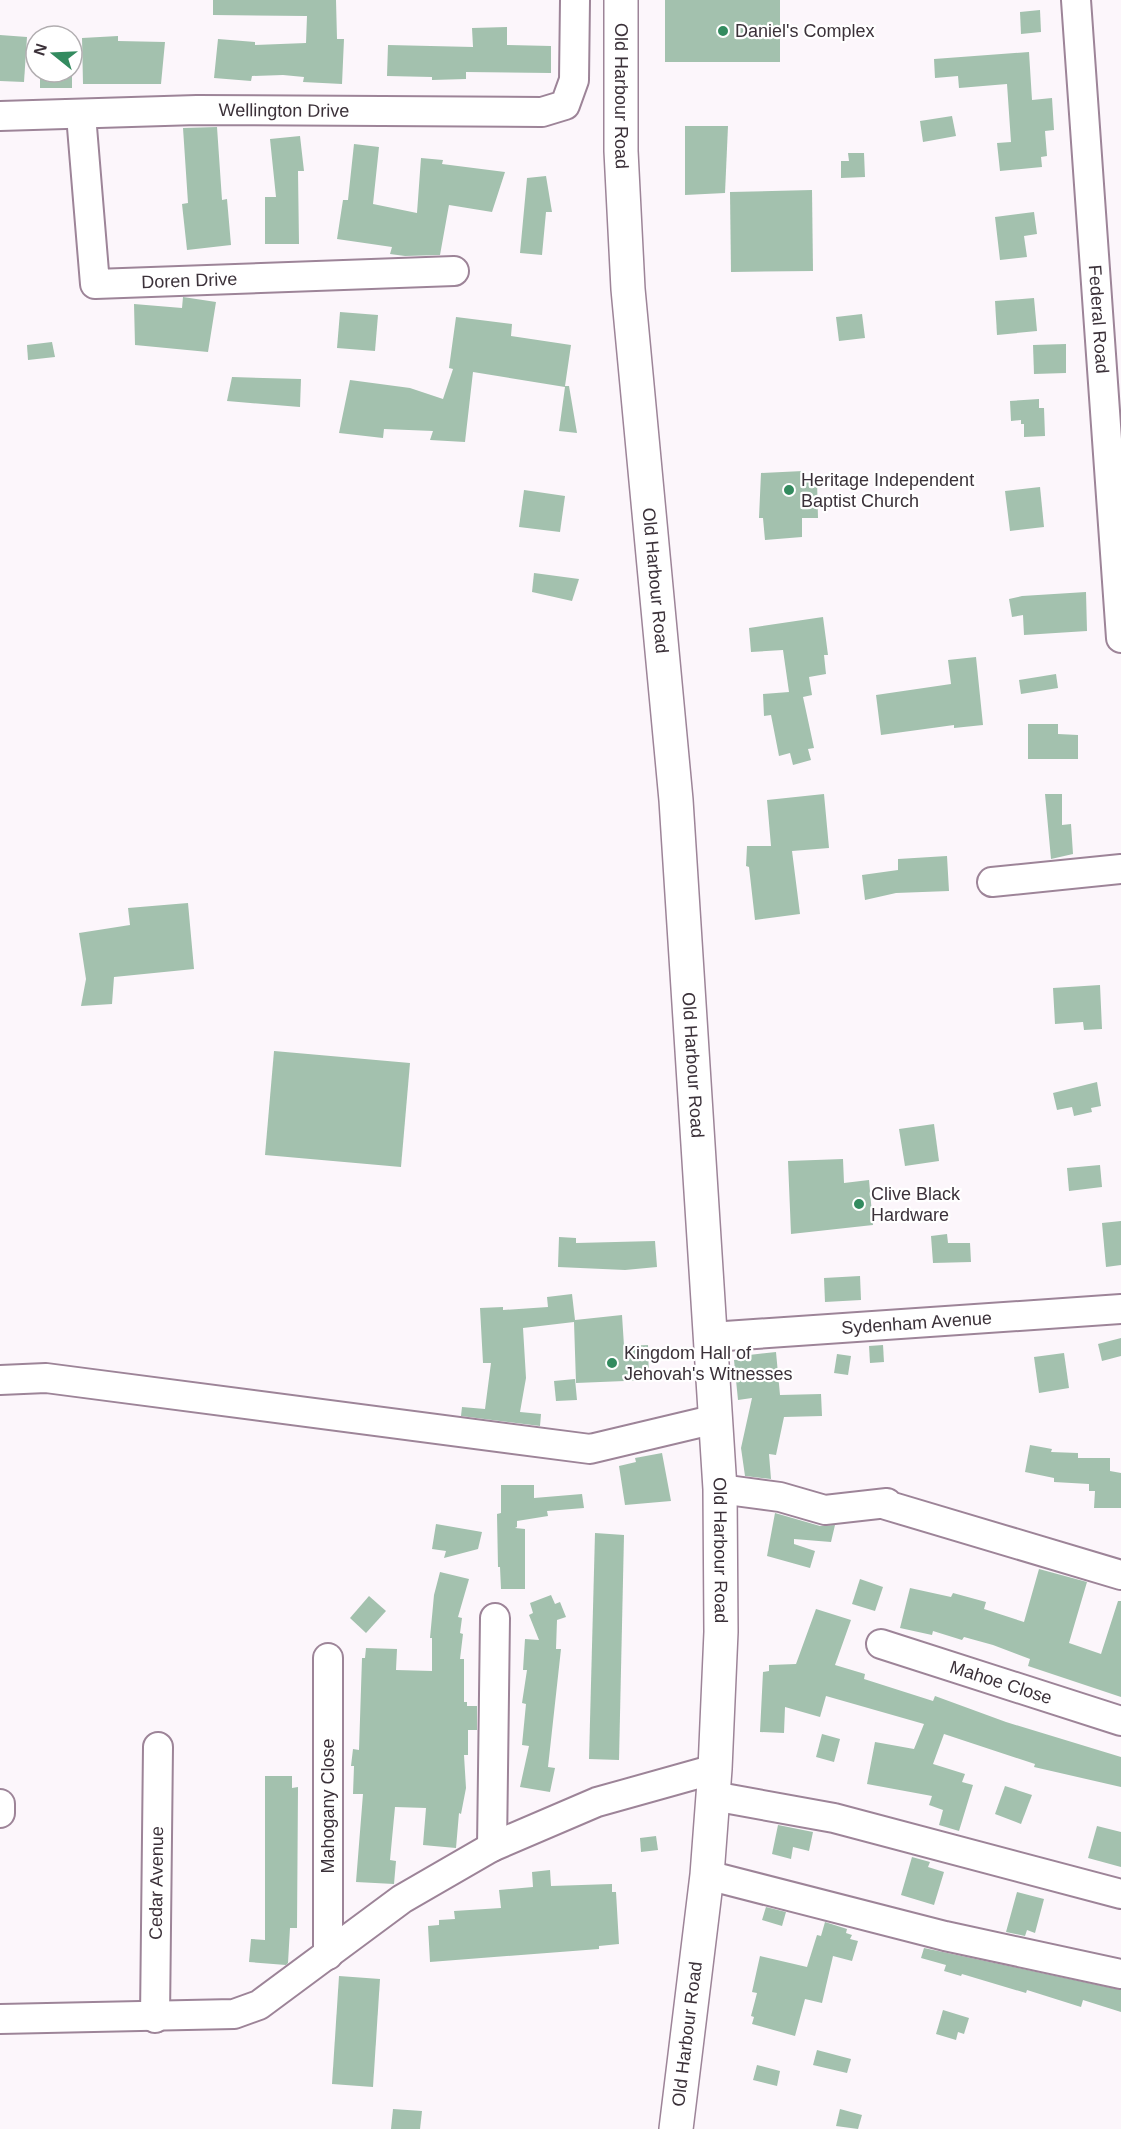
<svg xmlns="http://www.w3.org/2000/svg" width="1121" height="2129" font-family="Helvetica,sans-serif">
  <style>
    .building { fill: #a3c1ae }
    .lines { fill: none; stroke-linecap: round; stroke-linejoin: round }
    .minor-casing { stroke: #9d8498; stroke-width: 32 }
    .major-casing { stroke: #9d8498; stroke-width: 36 }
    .minor { stroke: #fff; stroke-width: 28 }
    .major { stroke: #fff; stroke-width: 33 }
    .poi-dot { fill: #338b5f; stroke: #fff; stroke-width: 2 }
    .labels { text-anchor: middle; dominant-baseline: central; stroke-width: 4.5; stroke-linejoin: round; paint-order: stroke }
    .poi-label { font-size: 18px; fill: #3b3139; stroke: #fff; text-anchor: start }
    .street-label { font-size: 18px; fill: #3b3139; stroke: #fff }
  </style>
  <rect width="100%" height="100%" fill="#fcf6fb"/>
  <g class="building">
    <path d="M213 0H336L337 39H344L342 84 303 82 304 77 283 75 252 76 251 81 214 78 218 39 255 42V45L306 43 307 16 213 15Z"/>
    <rect x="665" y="0" width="115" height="62"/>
    <path d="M1040 10 1041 32 1021 34 1020 12Z"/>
    <path d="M507 27V45L551 46V73L466 72V79L432 80V77L387 76 388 45 473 47 472 28Z"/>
    <path d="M0 35 27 37 24 82 0 81Z"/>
    <path d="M118 36V41L165 42 161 84H83L82 38Z"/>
    <path d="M1029 52 1032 100 1052 98 1054 130 1045 131 1047 156 1041 157 1042 167 1000 171 997 143 1011 142 1007 84 959 88 958 76 935 78 934 59Z"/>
    <rect x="40" y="72" width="32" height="16"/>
    <path d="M952 116 956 136 923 142 920 121Z"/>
    <path d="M685 126H728L725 193 685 195Z"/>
    <path d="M217 127 222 200 227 199 231 245 187 250 182 204 188 203 183 128Z"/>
    <path d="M300 136 304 171H298L299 244H265V197H276L270 139Z"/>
    <path d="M354 144 379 147 373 204 417 213 421 158 443 160 442 164 505 172 492 212 449 205 440 255 405 256 390 254 392 247 337 239 343 200H348Z"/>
    <path d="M848 153H864L865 177 841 178V161H849Z"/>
    <path d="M546 176 552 212H546L542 255 520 253 527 178Z"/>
    <path d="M812 190 813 271 731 272 730 192Z"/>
    <path d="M1034 212 1037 234 1024 236 1027 257 1000 260 995 217Z"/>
    <path d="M183 297 216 302 208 352 135 345 134 304 182 308Z"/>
    <path d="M1034 298 1037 331 997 335 995 301Z"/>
    <path d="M340 312 378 315 375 351 337 348Z"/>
    <path d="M862 314 865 338 839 341 836 317Z"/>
    <path d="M456 317 512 324 511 336 571 345 565 386H569L577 433 559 431 565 387 473 372 465 442 430 440 433 431 384 429 383 438 339 433 350 380 410 388 443 399 453 369 449 368Z"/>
    <path d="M52 342 55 357 28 360 27 345Z"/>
    <path d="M1066 344V373L1034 374 1033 345Z"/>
    <path d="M232 377 301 379 300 407 227 401Z"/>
    <path d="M1039 399V408H1044L1045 436 1024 437V424H1021V420L1011 421 1010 401Z"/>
    <path d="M803 471 804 480H817L818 518H802V537L765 540 763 518H759L761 473Z"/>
    <path d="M1040 487 1044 527 1010 531 1005 491Z"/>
    <path d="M524 490 565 496 560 532 519 527Z"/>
    <path d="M534 573 579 579 572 601 532 592Z"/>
    <path d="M1086 592 1087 631 1024 635 1023 615 1012 617 1009 599 1022 596Z"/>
    <path d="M823 617 828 655H824L826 674 809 677 812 695 803 697 814 748 808 749 811 760 793 765 790 753 779 756 771 715 764 716 763 694 789 692 783 650 751 652 749 628Z"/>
    <path d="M976 657 983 725 954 728V725L881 735 876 695 951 684 948 660Z"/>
    <path d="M1056 674 1058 688 1021 694 1019 680Z"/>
    <path d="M1028 724H1058V734L1078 735V759H1028Z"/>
    <path d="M824 794 829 848 792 851 800 914 755 920 749 867 746 866 747 846H771L767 800Z"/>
    <path d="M1045 794H1062V825L1071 824 1073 854 1051 859Z"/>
    <path d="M947 856 949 891 896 893 865 900 862 875 898 870V859Z"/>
    <path d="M188 903 194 969 114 977 112 1004 81 1006 86 979 79 933 130 925 128 908Z"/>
    <path d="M1100 985 1102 1029 1084 1030 1083 1022 1055 1024 1053 988Z"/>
    <path d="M274 1051 410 1063 401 1167 265 1155Z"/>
    <path d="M1097 1082 1101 1106 1091 1108 1092 1112 1074 1116 1072 1107 1057 1110 1053 1093Z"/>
    <path d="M934 1124 939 1161 905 1166 899 1129Z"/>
    <path d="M843 1159 844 1183 869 1180 873 1225 791 1234 788 1161Z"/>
    <path d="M1100 1165 1102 1187 1069 1191 1067 1168Z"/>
    <path d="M1121 1221V1265L1106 1267 1102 1223Z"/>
    <path d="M947 1234 948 1243H970L971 1262 933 1263 931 1236Z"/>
    <path d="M559 1237 576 1238V1243L655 1241 657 1267 625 1270 558 1267Z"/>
    <path d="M860 1276 861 1300 825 1302 824 1278Z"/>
    <path d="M572 1294 575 1320 622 1315 624 1346 648 1345 649 1380 576 1383 574 1322 523 1328 526 1378 520 1412 541 1414 540 1426 461 1416 462 1407 485 1409 491 1363H483L480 1308 503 1307V1310L548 1307 547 1297Z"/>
    <path d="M1121 1338V1356L1102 1361 1098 1344Z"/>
    <path d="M883 1345 884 1362 870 1363 869 1346Z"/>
    <path d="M776 1352 780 1395 821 1394 822 1416 784 1417 776 1455 769 1454 771 1479 745 1476 741 1448 752 1398 738 1400 734 1360 749 1359V1355Z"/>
    <path d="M1064 1353 1069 1388 1039 1393 1034 1357Z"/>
    <path d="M837 1354 851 1356 848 1375 834 1373Z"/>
    <path d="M575 1379 577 1400 556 1401 554 1381Z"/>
    <path d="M1030 1445 1052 1449 1051 1452 1078 1453V1458H1110V1471L1121 1473V1508H1094L1095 1491H1089V1484L1054 1482V1478L1025 1472Z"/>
    <path d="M662 1453 671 1501 625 1505 619 1466 636 1462 635 1458Z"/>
    <path d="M501 1485H534V1498L582 1494 584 1508 547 1511 548 1516 517 1521V1527L515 1528 525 1529V1589H501L500 1567H498L497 1514 501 1513Z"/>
    <path d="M775 1513 820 1526 835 1525 831 1542 794 1539V1544L815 1551 810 1568 767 1556Z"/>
    <path d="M436 1524 482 1532 478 1549 444 1558 446 1551 432 1549Z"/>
    <path d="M595 1533 624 1535 619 1760 589 1759Z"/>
    <path d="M1039 1569 1087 1582 1069 1643 1101 1654 1118 1601H1121V1697L1028 1666 1030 1659 993 1645 964 1637 962 1640 933 1631 932 1635 900 1628 910 1588 951 1597 953 1593 986 1602 984 1609 1024 1622Z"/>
    <path d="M440 1572 469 1579 458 1617 462 1618 460 1633 463 1634 460 1659H464V1702H467V1706H477V1730H468V1755H464L466 1788 461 1814 459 1813 456 1848 423 1845 426 1808 395 1807 390 1860 396 1861 394 1884 356 1882 363 1794H353L354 1766H351L353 1749 359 1750 362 1658H365L366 1648 397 1649 396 1670 432 1671V1638H430L434 1595Z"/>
    <path d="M860 1579 883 1587 875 1611 852 1604Z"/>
    <path d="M551 1595 555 1604 560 1602 566 1617 557 1620 556 1649H561L548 1767 555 1768 550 1792 520 1787 529 1746 522 1745 526 1704 522 1703 527 1670H523L525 1639 539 1640 529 1615 533 1613 530 1603Z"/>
    <path d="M369 1596 386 1611 366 1633 350 1618Z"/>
    <path d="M816 1609 851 1620 835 1665 865 1674 864 1679 933 1701 935 1696 1006 1722 1121 1757V1787L1034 1767 1035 1764 944 1734 933 1764 965 1774 962 1782 973 1785 959 1831 939 1825 943 1810 929 1805 932 1796 867 1784 875 1742 914 1749 924 1724 826 1696 820 1717 785 1707 784 1733 760 1732 763 1672 769 1671V1665L796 1664Z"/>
    <path d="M822 1734 840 1739 834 1762 816 1757Z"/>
    <path d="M265 1776H292V1788L298 1787 297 1928H290L288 1963 286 1965 249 1962 251 1939 265 1940Z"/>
    <path d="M1005 1786 1032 1795 1021 1824 995 1814Z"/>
    <path d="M778 1825 813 1832 809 1851 793 1847 791 1859 772 1854Z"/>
    <path d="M1097 1826 1121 1832V1867L1088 1858Z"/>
    <path d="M656 1836 658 1850 641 1852 640 1838Z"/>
    <path d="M912 1857 930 1862 928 1867 944 1872 934 1905 901 1895Z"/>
    <path d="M550 1870 551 1886 612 1884V1892H616L619 1944 599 1946V1949L430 1962 428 1926 439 1925V1920L455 1919 454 1911 501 1908 499 1890 533 1887 532 1872Z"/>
    <path d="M1017 1892 1044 1899 1035 1933 1027 1930 1025 1936 1006 1932Z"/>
    <path d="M766 1907 786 1912 782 1926 762 1920Z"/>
    <path d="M825 1922 847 1929 846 1933 852 1935 850 1939 858 1941 852 1961 833 1956 822 2003 805 1999 795 2036 752 2024 754 2017 751 2016 757 1993 752 1992 760 1956 807 1967 817 1935 821 1936Z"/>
    <path d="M924 1948 1121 1990V2012L1083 2000 1081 2007 1027 1990 1026 1993 962 1974 961 1976 944 1971 946 1965 921 1958Z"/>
    <path d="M339 1976 380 1979 373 2087 332 2084Z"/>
    <path d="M943 2010 969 2018 964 2034 958 2032 956 2040 936 2034Z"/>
    <path d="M817 2050 851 2059 847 2073 813 2065Z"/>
    <path d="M757 2065 780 2071 777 2086 753 2080Z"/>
    <path d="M393 2109 422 2111 420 2129H391Z"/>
    <path d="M840 2109 862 2115 858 2129 836 2126Z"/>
  </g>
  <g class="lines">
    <defs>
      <g id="minor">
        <path id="s1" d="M1076 0 1121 638"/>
        <path id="s2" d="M81 115 95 284 454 271"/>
        <path id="s3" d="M0 116 197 110 542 112 565 105 574 80 575 0"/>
        <path d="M992 882 1121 869"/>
        <path id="s4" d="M711 1337 1121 1309"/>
        <path d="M0 1380 46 1378 590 1449 716 1419"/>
        <path d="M720 1489 780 1497 825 1510 887 1503 886 1505 1121 1575"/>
        <path id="s5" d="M881 1644 1121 1721"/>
        <path d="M713 1796 834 1818 1121 1894"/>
        <path d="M0 1813V1804"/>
        <path d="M492 1847 495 1618"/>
        <path d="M707 1875 945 1936 1121 1974"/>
        <path d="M328 1955V1658"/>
        <path id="s6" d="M155 2018 158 1747"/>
        <path d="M0 2019 234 2014 259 2005 402 1899 492 1847 597 1802 715 1769"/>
      </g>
      <g id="major">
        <path id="s7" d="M621 0V151L628 289 676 800 720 1489 721 1632 715 1769 707 1875 676 2129"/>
      </g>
    </defs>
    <use href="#minor" class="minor-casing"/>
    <use href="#major" class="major-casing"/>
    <use href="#minor" class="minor"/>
    <use href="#major" class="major"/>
  </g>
  <g class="poi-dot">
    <circle cx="723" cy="31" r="6"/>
    <circle cx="789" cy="490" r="6"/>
    <circle cx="859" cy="1204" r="6"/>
    <circle cx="612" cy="1363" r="6"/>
  </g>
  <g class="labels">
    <g class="poi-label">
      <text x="735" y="31">Daniel's Complex</text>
      <text x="801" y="480">Heritage Independent<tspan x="801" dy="21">Baptist Church</tspan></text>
      <text x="871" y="1194">Clive Black<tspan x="871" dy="21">Hardware</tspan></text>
      <text x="624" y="1353">Kingdom Hall of<tspan x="624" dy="21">Jehovah's Witnesses</tspan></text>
    </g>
    <g class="street-label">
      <text stroke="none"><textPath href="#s7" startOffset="96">Old Harbour Road</textPath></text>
      <text stroke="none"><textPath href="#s3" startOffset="284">Wellington Drive</textPath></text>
      <text stroke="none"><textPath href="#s2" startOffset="264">Doren Drive</textPath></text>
      <text stroke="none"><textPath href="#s1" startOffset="320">Federal Road</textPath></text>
      <text stroke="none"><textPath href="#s7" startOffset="582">Old Harbour Road</textPath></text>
      <text stroke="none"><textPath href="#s7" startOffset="1068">Old Harbour Road</textPath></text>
      <text stroke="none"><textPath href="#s4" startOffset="206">Sydenham Avenue</textPath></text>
      <text stroke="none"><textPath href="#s7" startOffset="1554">Old Harbour Road</textPath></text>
      <text stroke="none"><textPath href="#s5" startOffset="126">Mahoe Close</textPath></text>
      <text transform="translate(328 1806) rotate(-90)">Mahogany Close</text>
      <text stroke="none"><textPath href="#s6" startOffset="135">Cedar Avenue</textPath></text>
      <text transform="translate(687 2034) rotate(-83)">Old Harbour Road</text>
    </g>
  </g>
  <g transform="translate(54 54) rotate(288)"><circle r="28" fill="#ffffff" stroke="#b1adb0" stroke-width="1.5"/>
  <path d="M0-4.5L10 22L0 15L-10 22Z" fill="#338b5f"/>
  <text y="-9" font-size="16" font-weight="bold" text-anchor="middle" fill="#3b3139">N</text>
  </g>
</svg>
